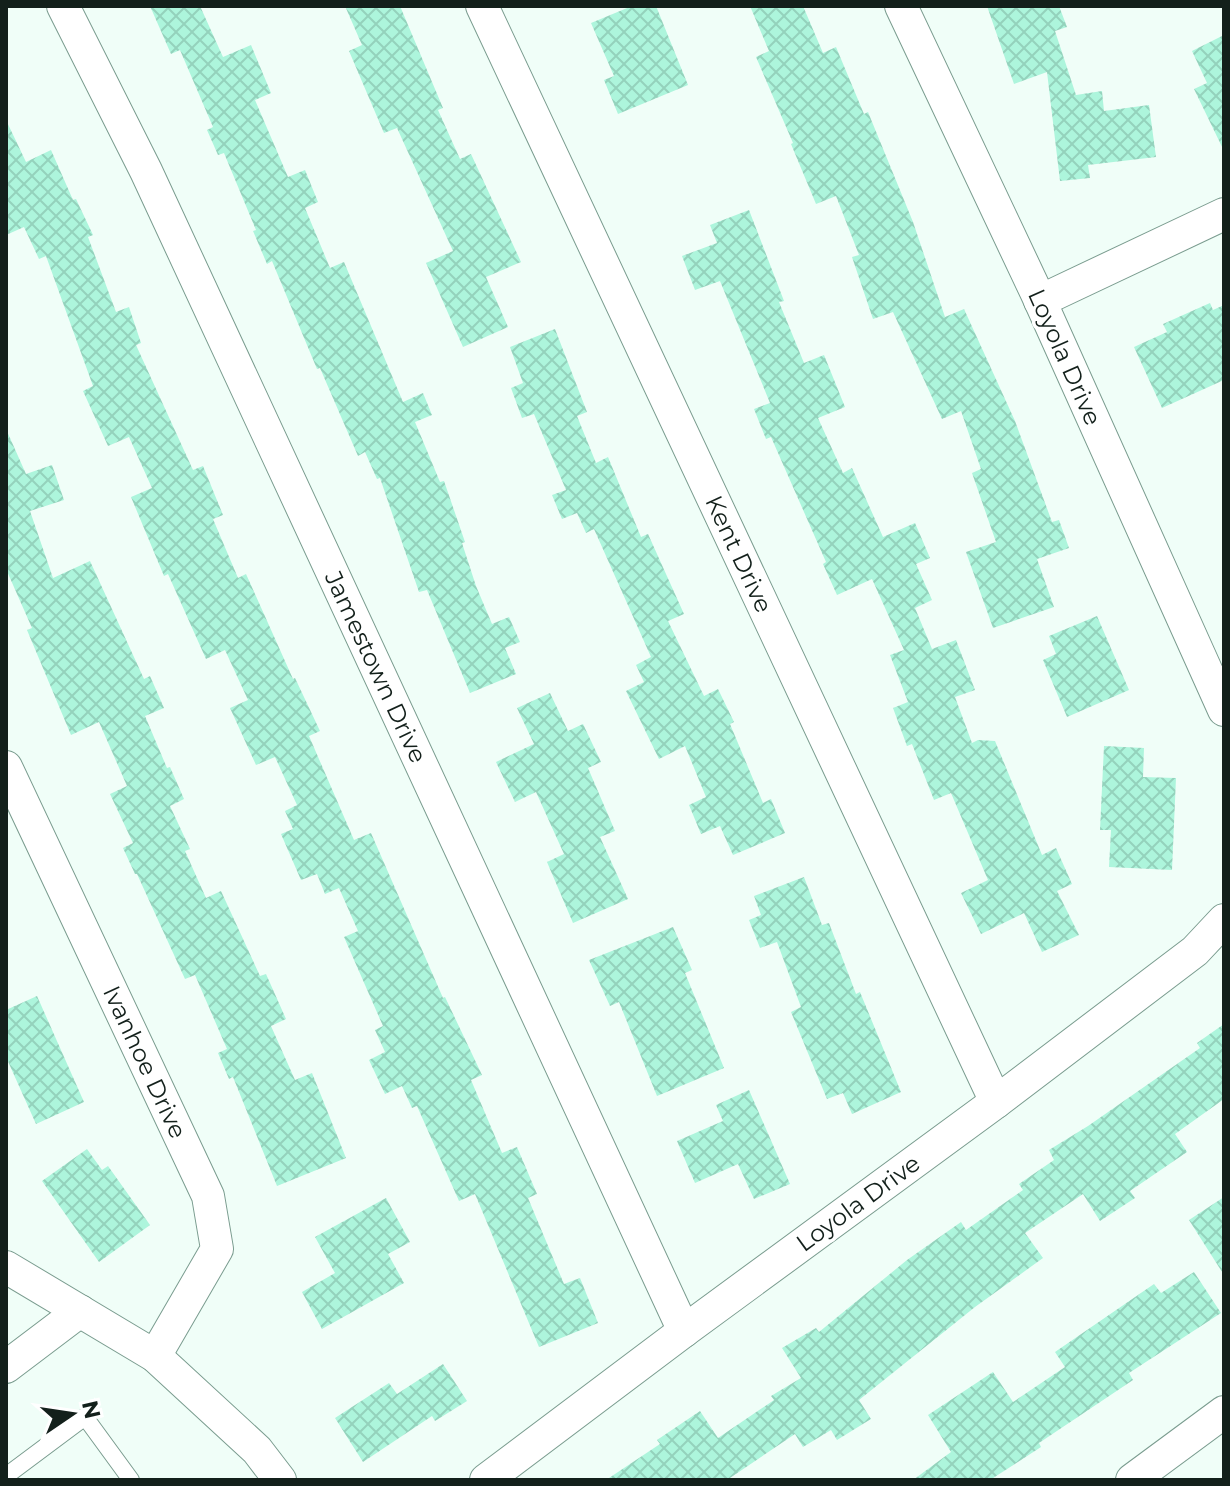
<svg xmlns="http://www.w3.org/2000/svg" width="1230" height="1486" font-family="Montserrat,sans-serif">
  <style>
    .building { fill: url(#building-cross-hatch) }
    .lines { fill: none; stroke-linecap: round; stroke-linejoin: round }
    .service-casing { stroke: #7a9c8f; stroke-width: 18 }
    .minor-casing { stroke: #7a9c8f; stroke-width: 34 }
    .service { stroke: #fff; stroke-width: 16 }
    .minor { stroke: #fff; stroke-width: 32 }
    .labels { text-anchor: middle; dominant-baseline: central; stroke-width: 7; stroke-linejoin: round; paint-order: stroke }
    .street-label { font-size: 24px; fill: #13201b; stroke: #fff }
  </style>
  <defs>
    <pattern id="building-cross-hatch" width="8" height="8" patternUnits="userSpaceOnUse" patternTransform="scale(2)"><rect width="8" height="8" fill="#adf5dc"/><path d="M0 0l8 8M0 8l8-8" fill="none" stroke="#94d2bc"/></pattern>
  </defs>
  <rect width="100%" height="100%" fill="#f0fef8"/>
  <g class="building">
    <path d="M150 6H200L223 57 251 45 271 93 255 100 288 177 305 170 318 202 305 208 330 268 344 262 403 402 423 393 432 415 415 422 440 482 444 481 465 542 462 543 476 586 492 624 509 617 520 642 505 648 516 674 470 693 427 590 419 592 380 478 377 479 365 452 358 456 320 368 317 369 272 261 267 264 253 231 256 230 224 153 218 155 207 130 213 127 180 50 171 54Z"/>
    <path d="M345 6H400L443 108 438 110 460 159 471 154 521 262 486 277 508 327 463 347 426 263 453 251 397 128 384 133 349 51 362 45Z"/>
    <path d="M632 6H656L688 85 618 114 604 80 614 76 591 23Z"/>
    <path d="M750 6H803L823 53 836 47 864 114 868 112 913 222 945 317 964 309 1015 421 1052 522 1059 520 1069 548 1037 559 1054 607 993 628 966 552 996 542 972 473 981 469 961 411 942 419 893 312 873 319 852 257 859 255 836 196 816 204 791 144 793 143 756 57 769 51Z"/>
    <path d="M987 6H1059L1067 27 1055 31 1076 95 1102 91 1104 111 1149 105 1156 157 1088 165 1090 178 1060 181 1047 72 1014 84Z"/>
    <path d="M1224 35V151L1194 89 1207 83 1192 51Z"/>
    <path d="M6 120 26 162 51 150 73 200 76 199 93 235 88 237 116 312 129 307 141 343 136 345 193 470 203 466 223 515 213 519 238 578 246 574 293 679 295 678 320 731 309 736 354 840 371 833 443 998 445 997 482 1075 471 1080 502 1153 517 1147 537 1194 528 1198 564 1284 580 1278 598 1323 539 1347 475 1194 459 1201 417 1106 412 1108 402 1086 385 1094 369 1060 385 1052 375 1030 383 1026 344 937 358 931 339 888 325 894 317 874 301 880 281 834 293 829 285 811 297 805 275 757 256 765 230 708 248 700 225 650 206 659 168 574 164 576 131 497 152 488 129 437 108 446 83 391 93 386 46 256 39 259 24 227 6 235Z"/>
    <path d="M749 210 784 301 779 302 804 363 824 355 845 407 818 418 843 473 852 468 883 537 915 523 930 558 916 564 932 600 915 608 932 649 956 640 975 690 955 697 972 743 978 740 995 741 1042 855 1056 848 1072 884 1057 891 1079 935 1042 952 1024 913 981 934 961 893 988 880 951 793 934 800 912 744 907 746 893 708 908 702 890 655 904 650 872 579 837 595 823 564 826 562 771 437 766 439 754 409 770 403 720 281 695 290 682 256 717 243 710 225Z"/>
    <path d="M1210 303 1213 310 1224 305V380L1162 408 1134 347 1167 332 1163 324Z"/>
    <path d="M555 329 587 412 577 416 596 463 608 457 641 537 648 534 684 614 668 621 704 696 718 689 734 722 730 724 763 803 771 799 785 833 733 855 720 826 701 834 689 805 706 797 685 746 659 759 626 691 644 682 636 665 651 657 594 529 586 533 577 513 562 519 552 495 566 490 534 414 522 418 511 388 523 383 510 347Z"/>
    <path d="M6 429 26 474 52 465 64 500 30 511 53 578 90 561 144 679 150 676 164 708 145 716 167 768 170 767 184 799 170 806 190 849 185 851 206 898 221 891 260 976 266 974 286 1019 271 1026 295 1080 312 1073 346 1158 277 1186 233 1077 229 1079 218 1053 227 1049 195 975 185 979 137 874H135L123 848 133 843 110 794 127 786 99 722 71 735 27 630 32 628 6 569Z"/>
    <path d="M1097 616 1129 690 1067 717 1043 660 1056 654 1049 636Z"/>
    <path d="M550 693 568 731 583 724 601 762 588 768 615 831 600 837 628 899 573 923 547 862 564 854 536 792 515 802 496 762 534 744 517 708Z"/>
    <path d="M1104 746 1144 748 1143 777 1176 778 1172 870 1109 867 1111 830H1100Z"/>
    <path d="M804 877 822 925 829 923 856 994 860 992 901 1092 852 1114 843 1093 827 1099 791 1012 801 1007 777 942 760 948 749 920 761 915 754 896Z"/>
    <path d="M673 927 692 970 685 973 724 1068 657 1096 619 1002 610 1006 589 960Z"/>
    <path d="M37 996 84 1102 36 1124 6 1057V1010Z"/>
    <path d="M1224 1024V1099L1175 1134 1187 1152 1130 1191 1135 1198 1100 1221 1083 1194 1025 1233 1043 1258 975 1307 859 1400 871 1419 837 1440 831 1430 803 1447 795 1434 727 1480H606L660 1444 657 1440 700 1411 718 1438 774 1400 771 1396 801 1378 782 1348 816 1328 819 1332 907 1260 961 1222 966 1230 1023 1190 1019 1184 1054 1160 1049 1150 1088 1126 1200 1048 1197 1043Z"/>
    <path d="M749 1090 790 1184 754 1199 738 1164 695 1183 677 1141 723 1121 716 1105Z"/>
    <path d="M87 1149 102 1170 108 1166 150 1225 99 1262 42 1181Z"/>
    <path d="M1224 1197V1275L1189 1220Z"/>
    <path d="M386 1198 410 1242 388 1254 404 1283 322 1329 302 1292 335 1273 315 1237Z"/>
    <path d="M1194 1272 1221 1313 1129 1373 1133 1380 1039 1443 1041 1447 990 1480H913L951 1452 928 1415 993 1372 1013 1402 1065 1367 1055 1352 1154 1284 1161 1293Z"/>
    <path d="M443 1364 467 1401 435 1421 432 1416 363 1462 335 1418 389 1383 397 1394Z"/>
  </g>
  <g class="lines">
    <defs>
      <path id="service" d="M6 1476 85 1417 131 1480"/>
      <g id="minor">
        <path d="M63 6 146 171 684 1331"/>
        <path d="M482 6 996 1102"/>
        <path d="M901 6 1037 294 1224 710"/>
        <path d="M1040 301 1224 214"/>
        <path d="M6 767 208 1196 217 1249 155 1356"/>
        <path d="M6 1267 155 1356 257 1450 280 1480"/>
        <path d="M6 1367 80 1311"/>
        <path d="M486 1480 684 1331 996 1102 1195 951 1224 920"/>
        <path d="M1132 1480 1224 1412"/>
      </g>
    </defs>
    <use href="#service" class="service-casing"/>
    <use href="#minor" class="minor-casing"/>
    <use href="#service" class="service"/>
    <use href="#minor" class="minor"/>
  </g>
  <g class="labels">
    <g class="street-label">
      <text transform="translate(1065 357) rotate(66)">Loyola Drive</text>
      <text transform="translate(739 554) rotate(65)">Kent Drive</text>
      <text transform="translate(376 667) rotate(65)">Jamestown Drive</text>
      <text transform="translate(145 1062) rotate(65)">Ivanhoe Drive</text>
      <text transform="translate(858 1203) rotate(-36)">Loyola Drive</text>
    </g>
  </g>
  <rect width="1230" height="1486" fill="none" stroke="#13201b" stroke-width="16"/>
  <g transform="translate(72 1414) rotate(77)" stroke="#ffffff" stroke-width="6" paint-order="stroke">
  <path d="M0-6L14 30L0 20L-14 30Z" fill="#13201b"/>
  <text y="-12" font-size="22" font-weight="bold" text-anchor="middle" fill="#13201b">N</text>
  </g>
</svg>
